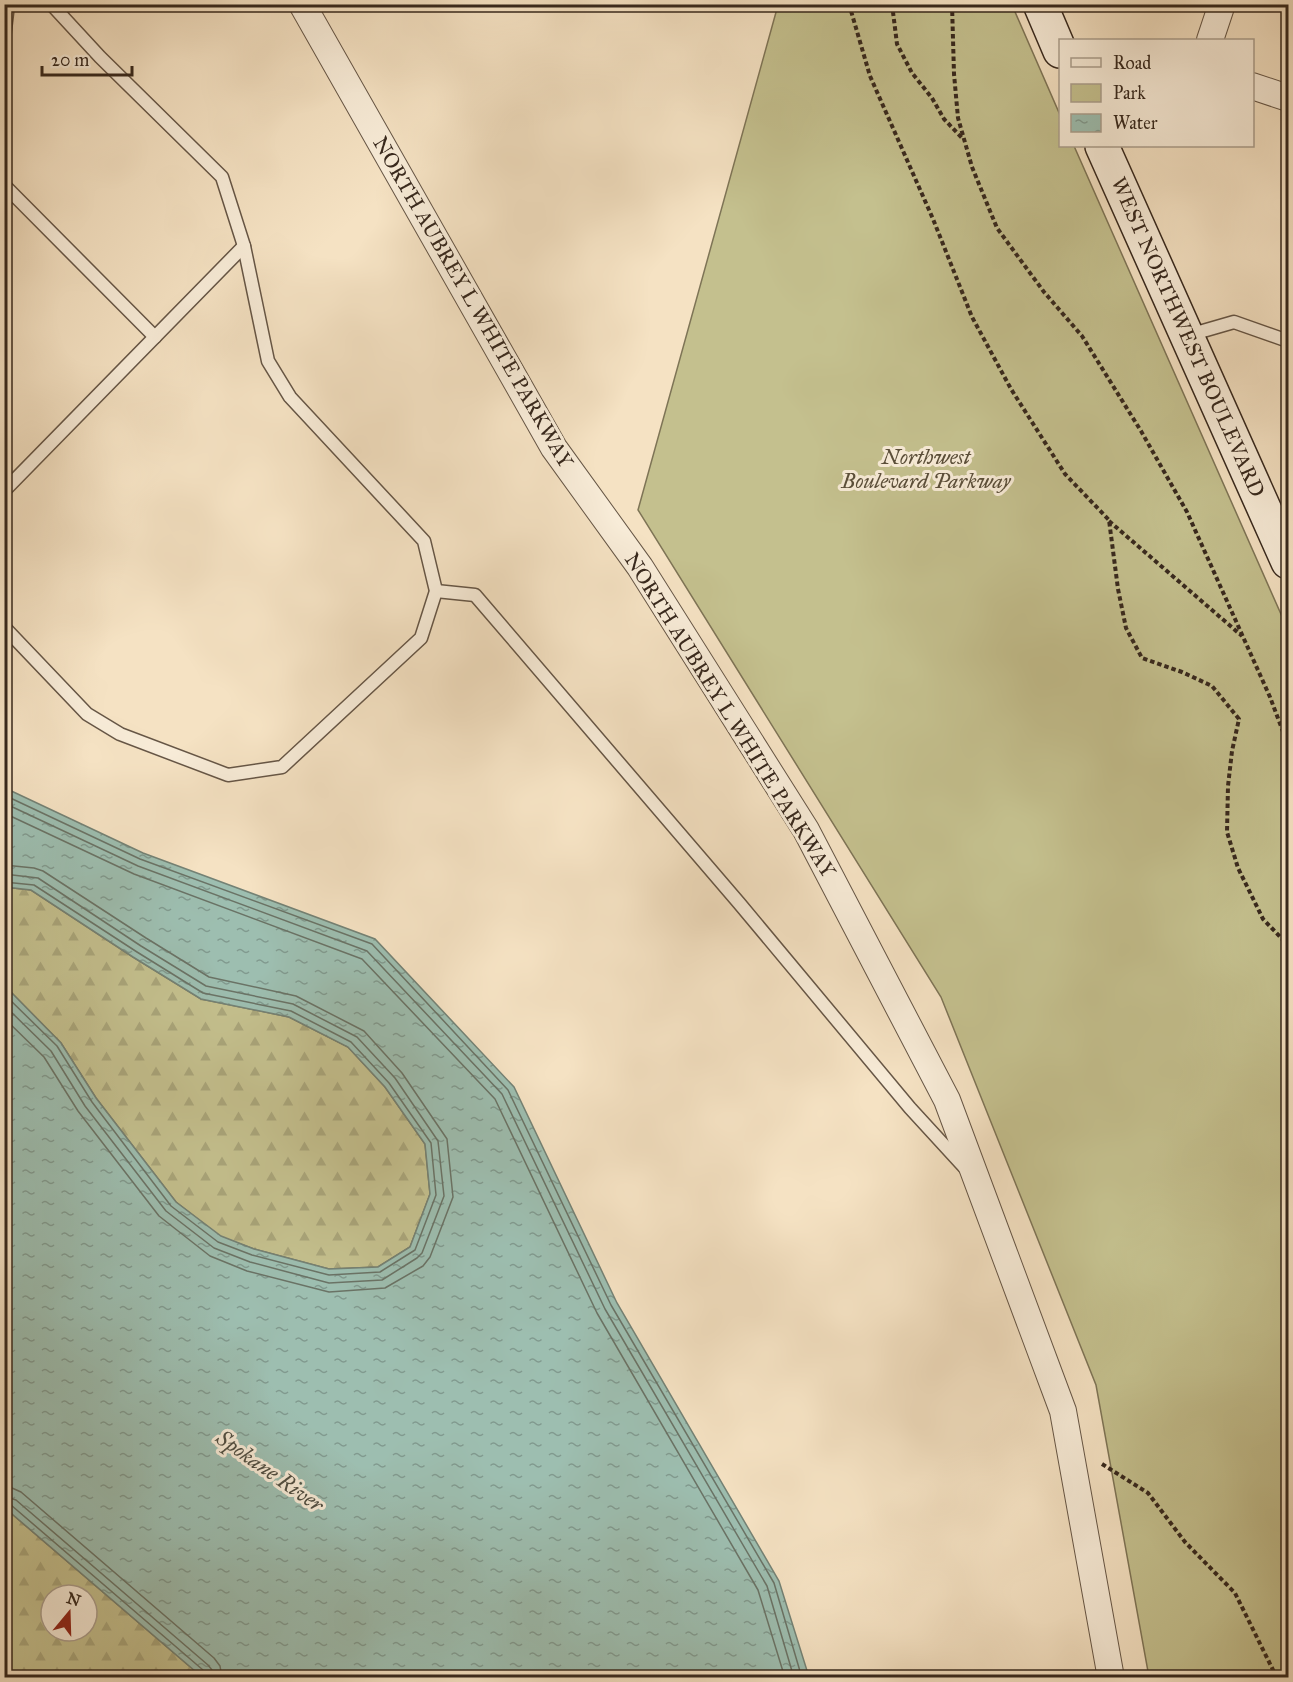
<svg xmlns="http://www.w3.org/2000/svg" width="1293" height="1682" font-family="'IM FELL Great Primer',serif">
  <style>
    .green { fill: #c4c08e; stroke: #7e7456; stroke-width: 1.5 }
    .forest { fill: url(#forest-firs); stroke: #7e7456; stroke-width: 1.5; fill-rule: evenodd }
    .water { fill: url(#water-ripples); stroke: #748275; stroke-width: 1.5 }
    .lines { fill: none; stroke-linecap: round; stroke-linejoin: round }
    .shore { stroke: #6a7366; stroke-width: 1.5 }
    .lane-casing { stroke: #665646; stroke-width: 15 }
    .street-casing { stroke: #665646; stroke-width: 28 }
    .secondary-casing { stroke: #37281d; stroke-width: 36 }
    .path { stroke: #37281d; stroke-width: 4; stroke-dasharray: 4.5 3; stroke-linecap: butt }
    .lane { stroke: #f8ecd8; stroke-width: 12 }
    .street { stroke: #f8ecd8; stroke-width: 26 }
    .secondary { stroke: #f8ecd8; stroke-width: 33 }
    .labels { text-anchor: middle; dominant-baseline: central; stroke-width: 6; stroke-linejoin: round; paint-order: stroke }
    .street-label { font-size: 21px; fill: #37281d; stroke: #f8ecd8 }
    .park-label { font-size: 21px; font-style: italic; fill: #5a4e39; stroke: #f8ecd8 }
    .water-label { font-size: 22px; font-style: italic; fill: #504e42; stroke: #f8ecd8 }
  </style>
  <defs>
    <pattern id="forest-firs" width="22" height="20" patternUnits="userSpaceOnUse" patternTransform="scale(1.5)"><rect width="22" height="20" fill="#c4c08e"/><path d="M5 1l3.5 6h-7zM16 11l3.5 6h-7z" fill="#a9a57a"/></pattern>
    <pattern id="water-ripples" width="26" height="14" patternUnits="userSpaceOnUse" patternTransform="scale(1.5)"><rect width="26" height="14" fill="#9dbeb0"/><path d="M2 4q2-2 4 0t4 0M15 11q2-2 4 0t4 0" fill="none" stroke="#819a8f"/></pattern>
  </defs>
  <rect width="100%" height="100%" fill="#f5e2c3"/>
  <filter id="stains"><feTurbulence type="fractalNoise" baseFrequency=".00333" numOctaves="4"/><feColorMatrix values="0 0 0 0 .2 0 0 0 0 .09 0 0 0 0 .02 0 0 0 .5 -.17"/></filter>
  <radialGradient id="worn" r=".72"><stop offset=".6" stop-color="#630" stop-opacity="0"/><stop offset="1" stop-color="#630" stop-opacity=".3"/></radialGradient>
  <path class="green" d="M778 5H1012L1060 115V146H1074L1288 630V1677H1149L1096 1385 941 997 638 510Z"/>
  <g class="forest">
    <path d="M4 887 31 890 133 957 201 999 289 1017 348 1047 385 1087 425 1144 430 1194 410 1247 378 1267 329 1269 254 1249 221 1237 176 1202 96 1098 61 1043 5 986Z"/>
    <path d="M5 1508 202 1677H5ZM51 1595H87V1631H51Z"/>
  </g>
  <path class="water" d="M5 788 143 853 375 939 514 1087 617 1303 779 1581 809 1677H202L5 1508V986L61 1043 96 1098 176 1202 221 1236 254 1249 329 1269 378 1267 410 1247 430 1194 425 1144 385 1087 348 1047 289 1017 201 999 133 957 31 890 5 887Z"/>
  <g class="lines">
    <g class="shore">
      <path d="M4 795 140 859 372 944 508 1090 611 1305 774 1583 802 1678"/>
      <path d="M4 803 138 866 367 951 502 1094 605 1309 767 1586 794 1678"/>
      <path d="M4 813 134 874 362 959 495 1099 597 1313 758 1590 785 1678"/>
      <path d="M4 865 34 868 43 871 146 938 209 977 296 996 364 1031 402 1073 447 1139 453 1197 430 1257 423 1266 385 1288 329 1292 247 1271 210 1256 159 1216 78 1111 44 1057 4 1018"/>
      <path d="M4 874 38 878 141 946 206 986 293 1004 357 1037 395 1078 438 1141 444 1196 422 1253 417 1258 382 1280 329 1283 250 1262 214 1248 166 1211 85 1106 51 1051 4 1005"/>
      <path d="M4 882 34 885 137 952 203 993 291 1011 351 1042 389 1083 431 1143 436 1195 415 1250 380 1272 329 1275 252 1255 218 1242 171 1206 92 1102 57 1046 4 994"/>
      <path d="M4 1487 12 1488 21 1492 214 1658 220 1666 222 1678"/>
      <path d="M4 1496 16 1500 208 1665 212 1670 213 1678"/>
      <path d="M4 1504 11 1505 203 1670 205 1678"/>
    </g>
    <defs>
      <g id="lane">
        <path d="M4 38 8 4"/>
        <path d="M4 185 155 337"/>
        <path d="M1189 335 1234 322 1288 341"/>
        <path d="M4 491 244 246"/>
        <path d="M436 591 475 595 739 903 910 1108 965 1168"/>
        <path d="M4 627 87 714 120 734 228 775 282 767 421 638 436 591 424 541 290 397 268 361 244 246 222 177 100 57 51 4"/>
      </g>
      <g id="street">
        <path d="M302 4 554 448 640 567 806 830 947 1100 1063 1411 1111 1678"/>
        <path d="M1210 40 1222 4"/>
        <path d="M1252 86 1288 98"/>
      </g>
      <g id="secondary">
        <path d="M1040 4 1060 51"/>
        <path d="M1102 146 1288 562"/>
      </g>
    </defs>
    <use href="#lane" class="lane-casing"/>
    <use href="#street" class="street-casing"/>
    <use href="#secondary" class="secondary-casing"/>
    <g class="path">
      <path d="M849 4 870 76 933 219 972 317 1011 389 1065 474 1109 520 1118 589 1126 628 1142 658 1182 672 1212 686 1239 719 1232 751 1228 786 1227 832 1238 868 1263 919 1288 945"/>
      <path d="M892 4 897 44 912 73 932 98 944 119 962 138"/>
      <path d="M952 4 954 74 958 118 972 167 997 228 1044 292 1082 336 1141 431 1187 512 1270 697 1288 745"/>
      <path d="M1109 521 1242 636"/>
      <path d="M1102 1464 1148 1493 1185 1542 1235 1593 1277 1678"/>
    </g>
    <use href="#lane" class="lane"/>
    <use href="#street" class="street"/>
    <use href="#secondary" class="secondary"/>
  </g>
  <g class="labels">
    <g class="street-label">
      <text transform="translate(473 302) rotate(60)">NORTH AUBREY L WHITE PARKWAY</text>
      <text transform="translate(1188 337) rotate(66)">WEST NORTHWEST BOULEVARD</text>
      <text transform="translate(730 715) rotate(58)">NORTH AUBREY L WHITE PARKWAY</text>
    </g>
    <g class="park-label">
      <text x="926" y="457">Northwest<tspan x="926" dy="24">Boulevard Parkway</tspan></text>
    </g>
    <g class="water-label">
      <text transform="translate(270 1471) rotate(35)">Spokane River</text>
    </g>
  </g>
  <rect width="1293" height="1682" fill="none" stroke="#f5e2c3" stroke-width="24"/>
  <rect x="6" y="6" width="1281" height="1670" fill="none" stroke="#37281d" stroke-width="3"/>
  <rect x="12" y="12" width="1269" height="1658" fill="none" stroke="#37281d" stroke-width="1.5"/>
  <rect x="1059" y="39" width="195" height="108" fill="#f8ecd8" stroke="#ab9e8d" stroke-width="1.5"/>
  <rect x="1071" y="58" width="30" height="9" fill="#f8ecd8" stroke="#ab9e8d" stroke-width="1.5"/>
  <text x="1113" y="69" font-size="18" fill="#37281d">Road</text>
  <rect x="1071" y="84" width="30" height="18" fill="#c4c08e" stroke="#ab9e8d" stroke-width="1.5"/>
  <text x="1113" y="99" font-size="18" fill="#37281d">Park</text>
  <rect x="1071" y="114" width="30" height="18" fill="url(#water-ripples)" stroke="#ab9e8d" stroke-width="1.5"/>
  <text x="1113" y="129" font-size="18" fill="#37281d">Water</text>
  <g transform="translate(69 1613) rotate(19)"><circle r="28" fill="#f8ecd8" stroke="#ab9e8d" stroke-width="1.5"/>
  <path d="M0-4.5L10 22L0 15L-10 22Z" fill="#8f2418"/>
  <text y="-9" font-size="16" font-weight="bold" text-anchor="middle" fill="#37281d">N</text>
  </g>
  <path d="M42 66v9h90v-9" fill="none" stroke="#37281d" stroke-width="3"/>
  <text x="51" y="66" font-size="18" fill="#37281d" stroke="#f8ecd8" stroke-width="4.5" paint-order="stroke">20 m</text>
  <rect width="100%" height="100%" filter="url(#stains)"/>
  <rect width="100%" height="100%" fill="url(#worn)"/>
</svg>
